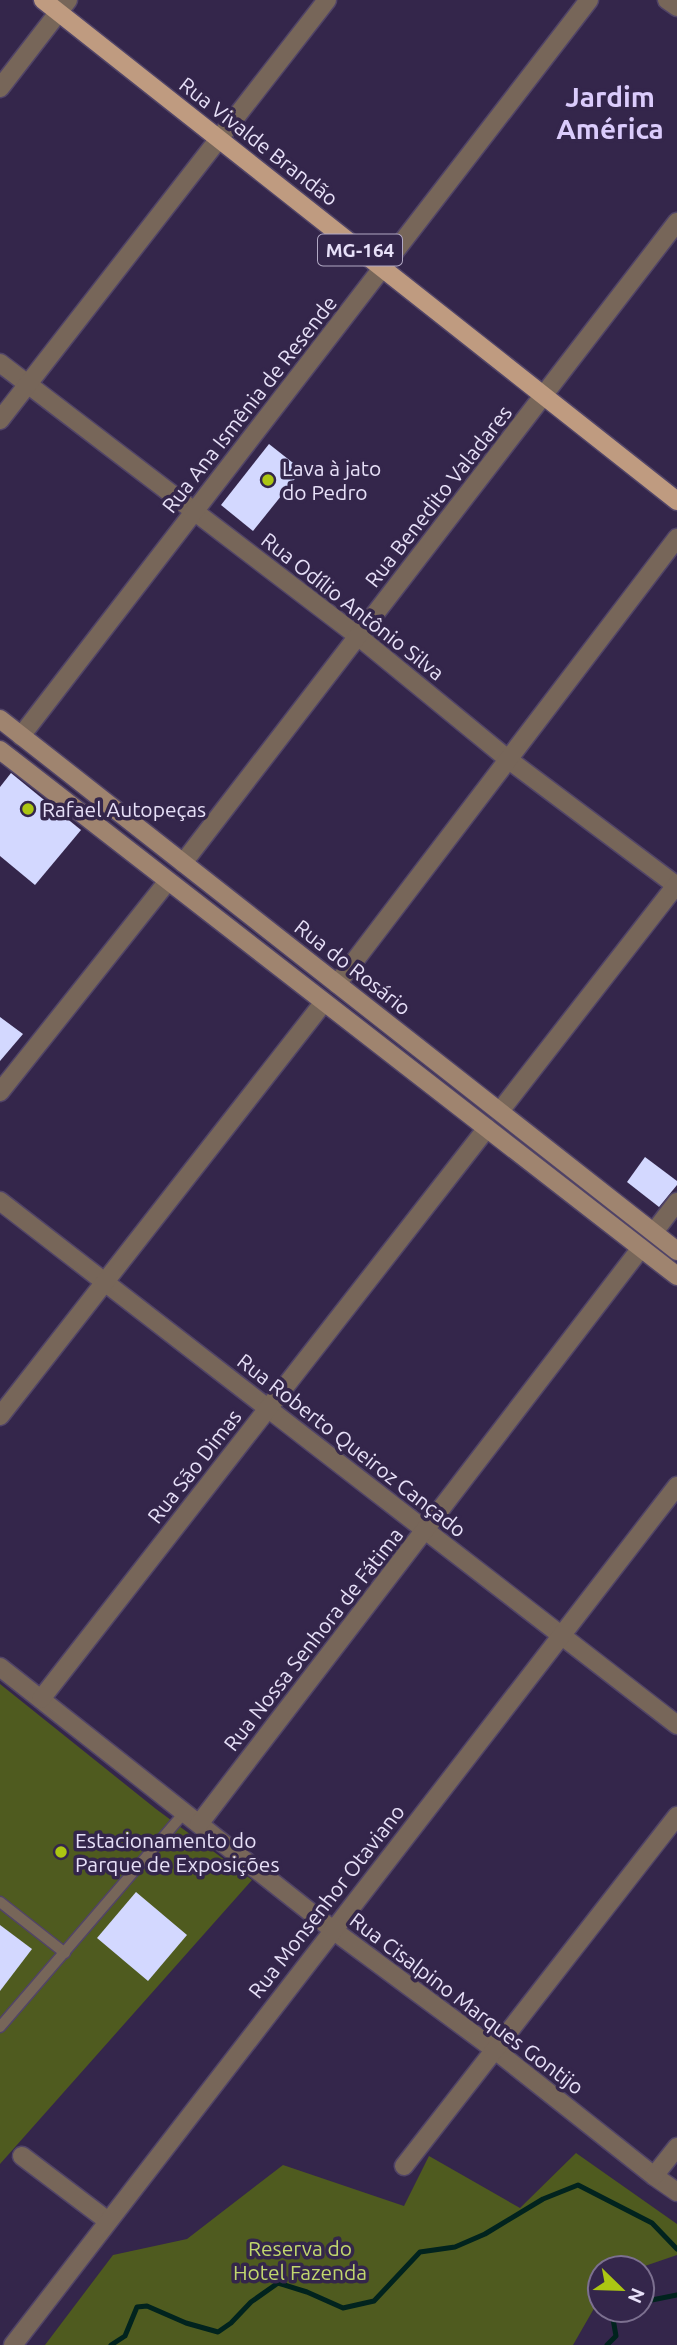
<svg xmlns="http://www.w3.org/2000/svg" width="677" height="2345" font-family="Ubuntu,sans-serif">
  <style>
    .green { fill: #4f5b1f }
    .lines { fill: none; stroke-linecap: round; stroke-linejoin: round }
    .stream { stroke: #01231e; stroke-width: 5 }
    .building { fill: #d3d8ff }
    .lane-casing { stroke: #514467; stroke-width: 13 }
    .street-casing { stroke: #514467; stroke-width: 21 }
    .secondary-casing { stroke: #514467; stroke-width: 21 }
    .primary-casing { stroke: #514467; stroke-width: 21 }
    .lane { stroke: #776659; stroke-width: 10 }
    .street { stroke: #776659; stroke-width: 18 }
    .secondary { stroke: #9f846f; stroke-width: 18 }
    .primary { stroke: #bf9b80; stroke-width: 18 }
    .poi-dot { fill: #acc612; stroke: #34264b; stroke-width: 2.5 }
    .labels { text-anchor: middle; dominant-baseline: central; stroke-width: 7; stroke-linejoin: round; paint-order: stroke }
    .shield { fill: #34264b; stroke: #b1a8c4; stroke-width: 2 }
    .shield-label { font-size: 19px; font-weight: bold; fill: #e7e0f8 }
    .street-label { font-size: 21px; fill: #e7e0f8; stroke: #34264b }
    .poi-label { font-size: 21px; fill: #e7e0f8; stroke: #34264b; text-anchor: start }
    .park-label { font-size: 21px; fill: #c1d76e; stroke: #34264b }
    .district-label { font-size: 28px; font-weight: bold; fill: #dbccfc; stroke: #34264b }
  </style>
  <rect width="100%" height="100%" fill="#34264b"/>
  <g class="green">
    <path d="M0 1684 156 1809 252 1880 0 2164Z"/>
    <path d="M576 2153 677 2224V2255L639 2268H600V2298L573 2345H45L113 2255 187 2239 283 2165 404 2206 429 2156 520 2208Z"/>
  </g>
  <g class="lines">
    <g class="stream">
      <path d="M642 2302 677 2295"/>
      <path d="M111 2345 125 2336 137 2307 147 2306 186 2323 218 2332 231 2323 251 2302 278 2283 307 2292 343 2308 374 2301 420 2252 455 2247 485 2234 543 2199 578 2185 652 2223 677 2249"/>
      <path d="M607 2345 616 2336 612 2313 615 2310"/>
    </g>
  </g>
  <g class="building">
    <path d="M269 444 302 470 253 531 221 505Z"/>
    <path d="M11 773 81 830 35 885 0 856V787Z"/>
    <path d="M0 1017 23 1034 0 1061Z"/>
    <path d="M645 1157 677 1181V1185L659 1207 627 1182Z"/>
    <path d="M136 1892 187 1935 148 1981 97 1938Z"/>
    <path d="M0 1925 32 1949 0 1991Z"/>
  </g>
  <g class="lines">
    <defs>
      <g id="lane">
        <path d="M0 1902 65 1953"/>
        <path d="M0 2027 184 1813"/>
      </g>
      <g id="street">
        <path d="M667 0 677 7"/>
        <path d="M0 88 68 0"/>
        <path d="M0 363 359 637 509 760 677 886"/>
        <path d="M0 420 327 0"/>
        <path d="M21 736 589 0"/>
        <path d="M183 863 677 222"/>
        <path d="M337 984 677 538"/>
        <path d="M0 1092 168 881"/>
        <path d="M500 1111 677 884"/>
        <path d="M0 1201 677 1725"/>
        <path d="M654 1232 677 1202"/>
        <path d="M0 1416 324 1002"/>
        <path d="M0 1667 333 1930 495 2050 654 2176 677 2192"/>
        <path d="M41 1699 487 1128"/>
        <path d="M199 1824 641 1248"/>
        <path d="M22 2156 108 2221"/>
        <path d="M404 2166 677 1816"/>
        <path d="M654 2176 677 2147"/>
        <path d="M13 2345 677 1486"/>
      </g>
      <g id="secondary">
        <path d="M0 719 677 1251"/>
        <path d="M0 750 677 1276"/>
      </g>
      <path id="primary" d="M43 0 677 501"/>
    </defs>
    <use href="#lane" class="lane-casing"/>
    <use href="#street" class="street-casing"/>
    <use href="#secondary" class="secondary-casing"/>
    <use href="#primary" class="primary-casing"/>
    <use href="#lane" class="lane"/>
    <use href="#street" class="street"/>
    <use href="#secondary" class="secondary"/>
    <use href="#primary" class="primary"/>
  </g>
  <g class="poi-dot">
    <circle cx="268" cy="480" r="7"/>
    <circle cx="28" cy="809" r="7"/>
    <circle cx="61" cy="1852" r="7"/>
  </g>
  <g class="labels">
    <rect class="shield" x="318" y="234.5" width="84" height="31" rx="5"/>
    <g class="shield-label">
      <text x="360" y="250">MG-164</text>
    </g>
    <g class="street-label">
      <text transform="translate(259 141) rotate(38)">Rua Vivalde Brandão</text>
      <text transform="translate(249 404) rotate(-52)">Rua Ana Ismênia de Resende</text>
      <text transform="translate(438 496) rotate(-52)">Rua Benedito Valadares</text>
      <text transform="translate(353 606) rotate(38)">Rua Odílio Antônio Silva</text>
      <text transform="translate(353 967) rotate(38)">Rua do Rosário</text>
      <text transform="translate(352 1445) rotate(38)">Rua Roberto Queiroz Cançado</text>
      <text transform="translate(194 1466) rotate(-52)">Rua São Dimas</text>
      <text transform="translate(313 1639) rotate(-52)">Rua Nossa Senhora de Fátima</text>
      <text transform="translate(326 1901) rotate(-52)">Rua Monsenhor Otaviano</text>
      <text transform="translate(467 2003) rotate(37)">Rua Cisalpino Marques Gontijo</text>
    </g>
    <g class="poi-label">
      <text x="282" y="468">Lava à jato<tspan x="282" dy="24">do Pedro</tspan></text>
      <text x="42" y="809">Rafael Autopeças</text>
      <text x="75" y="1840">Estacionamento do<tspan x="75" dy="24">Parque de Exposições</tspan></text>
    </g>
    <g class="park-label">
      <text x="300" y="2248">Reserva do<tspan x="300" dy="24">Hotel Fazenda</tspan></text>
    </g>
    <g class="district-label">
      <text x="610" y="96">Jardim<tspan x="610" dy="32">América</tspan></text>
    </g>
  </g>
  <g transform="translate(621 2289) rotate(113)"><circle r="33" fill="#34264b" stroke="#7c7090" stroke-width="2"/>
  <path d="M0-5L12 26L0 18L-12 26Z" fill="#acc612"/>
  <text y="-10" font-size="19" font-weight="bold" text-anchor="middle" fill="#e7e0f8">N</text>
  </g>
</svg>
